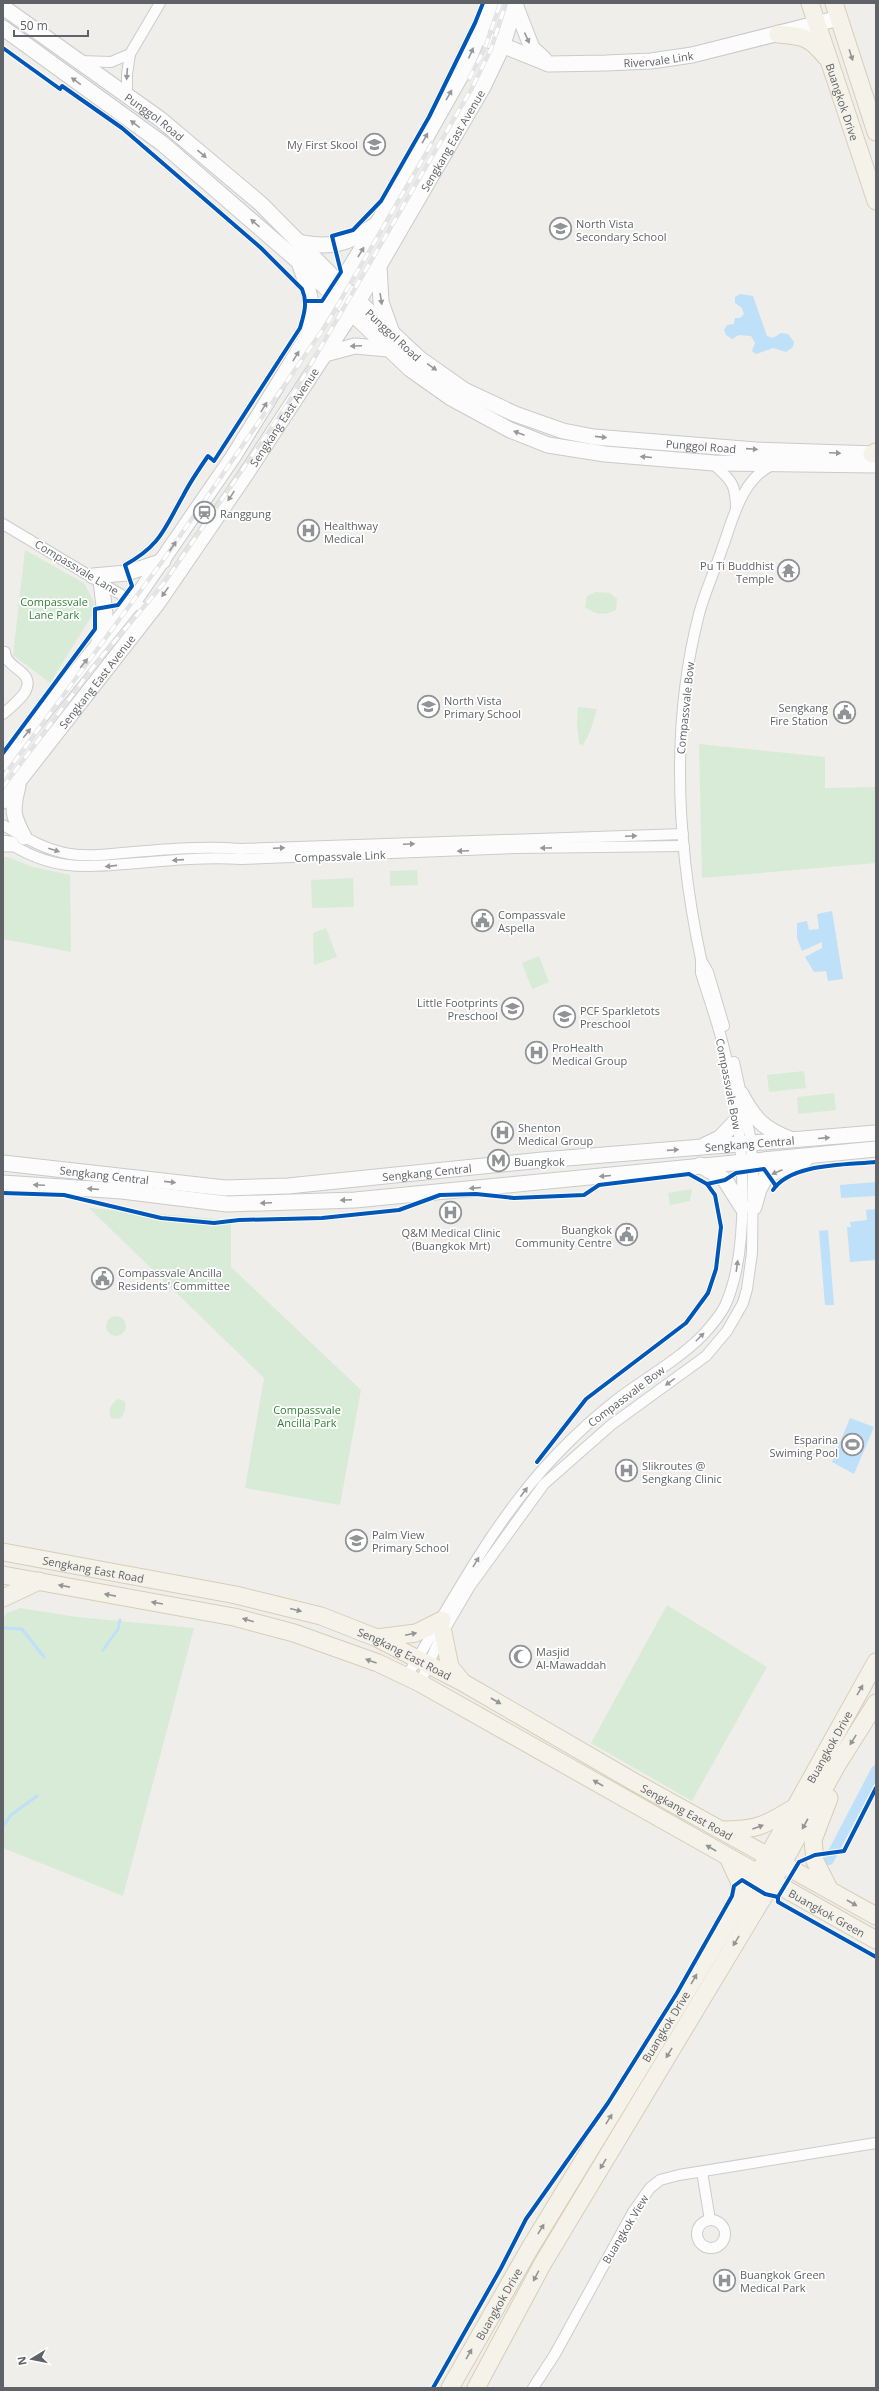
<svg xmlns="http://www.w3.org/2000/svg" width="879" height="2391" font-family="'Open Sans',sans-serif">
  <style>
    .green { fill: #d8ebd6 }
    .water { fill: #bfe0f9 }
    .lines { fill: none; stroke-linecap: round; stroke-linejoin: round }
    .stream { stroke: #bfe0f9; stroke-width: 3 }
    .canal { stroke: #bfe0f9; stroke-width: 10 }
    .street-casing { stroke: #cbcccc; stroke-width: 12 }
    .secondary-casing { stroke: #cacacb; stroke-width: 17 }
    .primary-casing { stroke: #d7ceb8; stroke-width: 19 }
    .street { stroke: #fdfcfc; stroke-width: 10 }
    .secondary { stroke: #fdfcfc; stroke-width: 15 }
    .primary { stroke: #f4f2e9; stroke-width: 17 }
    .rail-casing { stroke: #e4e4e4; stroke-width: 4.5 }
    .rail { stroke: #fff; stroke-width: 3; stroke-dasharray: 9; stroke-linecap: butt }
    .cycleway-casing { stroke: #fff; stroke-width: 6 }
    .cycleway { stroke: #0057b8; stroke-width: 4 }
    .oneway { fill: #96999c }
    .oneway2 { fill: #939595 }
    .labels { text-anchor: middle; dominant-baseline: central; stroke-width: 3.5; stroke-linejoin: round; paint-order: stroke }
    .street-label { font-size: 11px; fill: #5f6368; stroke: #fff }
    .poi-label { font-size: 11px; fill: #5f6368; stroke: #fff; text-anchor: start }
    .park-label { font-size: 11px; fill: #348238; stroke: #fff }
  </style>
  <rect width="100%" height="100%" fill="#efeeea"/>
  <g class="green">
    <path d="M25 550 84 583 94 602V612L50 683 13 655Z"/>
    <path d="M596 592 610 593 617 599 616 610C603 616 597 615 585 607L587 596Z"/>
    <path d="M578 707 597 709 590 732 583 745 579 744 577 726Z"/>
    <path d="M699 744 825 757V788L876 787V863L702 878Z"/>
    <path d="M3 857H8L33 867 70 875 71 952 3 939Z"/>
    <path d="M417 870 418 885 390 886V871Z"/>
    <path d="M353 878 354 907 312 908 311 880Z"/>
    <path d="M326 928 337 957 314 965 313 933Z"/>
    <path d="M539 956 549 982 532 989 522 963Z"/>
    <path d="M804 1071 806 1088 769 1092 767 1075Z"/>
    <path d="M834 1093 836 1110 798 1114 797 1097Z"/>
    <path d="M692 1189 690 1201 670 1205 668 1193Z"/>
    <path d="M89 1208 231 1220V1267L361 1390 340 1505 245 1488 264 1378Z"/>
    <circle cx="116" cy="1326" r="10"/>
    <path d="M118 1399 125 1401C126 1409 125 1414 119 1419L111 1418C108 1410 110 1404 118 1399Z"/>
    <path d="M667 1605 767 1667 692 1801 591 1743Z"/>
    <path d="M20 1608 77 1617 194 1628 123 1896 3 1848V1618L7 1613Z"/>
  </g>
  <g class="water">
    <path d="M740 294 753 296 767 336 773 338 781 333 788 334 794 342 793 347 786 352 773 348 756 354 752 351 755 343 751 336 739 335 732 339 726 335 724 330 727 325 734 324 735 318H740L744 314 742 308 735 303V297Z"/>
    <path d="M832 911 843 979 828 981 826 971 814 972 805 957 822 948V942L802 951 797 938V923L807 921 809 930 819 929 817 914Z"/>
    <path d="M876 1182V1196L841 1198 840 1185Z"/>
    <path d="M876 1209V1260L850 1262 847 1227H851L850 1222 867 1220 866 1210Z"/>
    <path d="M828 1230 834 1305H825L819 1231Z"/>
    <path d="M850 1418 874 1427 854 1474 832 1462Z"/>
  </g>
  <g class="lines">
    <g class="stream">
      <path d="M3 1628 22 1629 44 1657"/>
      <path d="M103 1650 118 1629 120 1620"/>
      <path d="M3 1826 11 1815 37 1796"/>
    </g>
    <path class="canal" d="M829 1860 876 1770"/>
    <defs>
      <g id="street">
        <path d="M79 61 111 62 130 54"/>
        <path d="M127 95V74L130 54 160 3"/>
        <path d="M712 463C730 479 736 483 736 508"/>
        <path d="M3 524 150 612"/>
        <path d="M3 714C10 708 20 700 25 692 37 671 5 669 5 652"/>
        <path d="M3 825C24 837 45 850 70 854 91 857 113 854 134 852 169 849 205 846 240 849L683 834"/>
        <path d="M6 841C52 872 86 867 138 863 172 860 206 857 241 859L515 848 684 846"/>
        <path d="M701 960 708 972 724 1026"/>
        <path d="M407 1676C453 1600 495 1518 557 1454 576 1434 597 1415 619 1398 647 1377 678 1360 703 1335 711 1326 723 1313 727 1301 753 1238 742 1118 725 1053 719 1026 709 999 701 973V959C677 846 670 727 699 614 705 592 715 570 722 549 733 519 741 480 772 465"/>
        <path d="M420 1683 443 1632 470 1586 544 1484 611 1425 706 1356 727 1331 743 1303 747 1289 752 1253 753 1170 750 1136 734 1062"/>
        <path d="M702 2172 710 2220"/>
        <circle cx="711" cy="2234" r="14"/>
        <path d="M533 2388 555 2354 633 2212 650 2188 660 2180 679 2175 876 2143"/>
      </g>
      <g id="secondary">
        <path id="s1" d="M3 7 160 119 261 204 341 285 420 359 464 390 515 414 563 431 594 437 756 450 876 454"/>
        <path d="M516 7 532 48 544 59"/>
        <path d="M3 28 163 144 298 261 410 369 451 398 510 430 548 445 605 454 714 463 876 465"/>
        <path id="s2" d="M479 36 549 64 606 63 651 61 692 55 839 18"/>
        <path d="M299 242C330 249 348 244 374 226"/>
        <path d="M300 265C309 290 314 304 310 331"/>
        <path d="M379 265 381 302 391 330"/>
        <path d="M325 354 355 346 388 349"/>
        <path d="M93 576 127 573 163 561"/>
        <path d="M99 640 105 614 101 581"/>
        <path d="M3 763 134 601 233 457 377 224 464 70 492 3"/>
        <path d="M18 786C12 810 12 815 24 837"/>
        <path id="s3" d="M3 801 157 604 244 477 351 314 483 87 502 47 516 3"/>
        <path d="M3 844H11"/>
        <path d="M741 1094C754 1119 764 1129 790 1139"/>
        <path d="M705 1145 720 1138 737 1120"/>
        <path id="s4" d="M3 1163 225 1188 288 1186 542 1160 876 1133"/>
        <path d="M700 1165 725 1180 742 1207"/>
        <path d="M3 1183 122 1191 227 1204 355 1200 876 1149"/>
        <path d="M754 1207 759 1189 767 1175 806 1159"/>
      </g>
      <g id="primary">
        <path id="s5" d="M810 3 876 201"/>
        <path d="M834 3 876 132"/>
        <path d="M778 34C803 36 810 37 826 57"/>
        <path d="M872 454 876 452"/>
        <path id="s6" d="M3 1552 236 1595 321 1616 377 1638 462 1682 636 1783 876 1916"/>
        <path id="s7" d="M3 1575 234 1617 294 1633 378 1663 420 1683 876 1940"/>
        <path d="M3 1598 39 1581"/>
        <path d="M443 1632 450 1667 460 1679"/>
        <path d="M377 1638 416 1633 442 1620"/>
        <path d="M829 1798 813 1840 815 1861 829 1889"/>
        <path d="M722 1830C756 1830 764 1826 792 1809"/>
        <path d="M728 1857 740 1883V1902"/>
        <path id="s8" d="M450 2388 530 2248 758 1874 876 1662"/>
        <path d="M476 2388 543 2263 773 1881 837 1765 876 1703"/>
      </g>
    </defs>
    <use href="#street" class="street-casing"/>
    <use href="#secondary" class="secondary-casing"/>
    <use href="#primary" class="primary-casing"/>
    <use href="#street" class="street"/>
    <use href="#secondary" class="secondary"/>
    <use href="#primary" class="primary"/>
    <defs>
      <g id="rail">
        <path d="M469 79 485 48 500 4"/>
        <path d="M3 777 164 559 328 322 432 143"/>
        <path d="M3 787 97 662 164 583 287 405 472 88 491 49 506 3"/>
      </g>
    </defs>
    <use href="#rail" class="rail-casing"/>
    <use href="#rail" class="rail"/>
    <defs>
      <g id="cycleway">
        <path d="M3 48 60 89 62 86 122 128 261 248 302 289C308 303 304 314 300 328L214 461 208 456C199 469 190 482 183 496 164 529 161 545 125 565L132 586 118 605 95 609V629L3 753"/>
        <path d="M305 301H322L341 272 332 236 353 230 381 201 429 117 475 23 483 3"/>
        <path d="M707 1184 725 1180 736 1173 764 1169 776 1186"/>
        <path d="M773 1190C791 1163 847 1165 876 1162"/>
        <path d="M3 1193 64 1195 161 1218 214 1223 239 1220 322 1218 399 1210 440 1195 476 1194 514 1198 584 1195 599 1185 689 1174 707 1184 715 1195 721 1227 716 1269 708 1293 686 1323 586 1399 537 1462"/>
        <path d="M876 1788 844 1851 815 1855 799 1862 778 1897V1902L876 1957"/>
        <path d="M433 2388 501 2268 526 2219 608 2103 677 1993 732 1896 734 1886 742 1880 765 1894 778 1897"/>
      </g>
    </defs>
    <use href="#cycleway" class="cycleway-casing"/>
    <use href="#cycleway" class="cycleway"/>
  </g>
  <defs><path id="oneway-solid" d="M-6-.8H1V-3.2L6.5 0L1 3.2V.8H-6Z"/></defs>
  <g class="oneway">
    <use href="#oneway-solid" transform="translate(527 38) rotate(66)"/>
    <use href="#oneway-solid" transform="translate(471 53) rotate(-66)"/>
    <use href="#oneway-solid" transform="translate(127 74) rotate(94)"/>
    <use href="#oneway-solid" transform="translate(76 81) rotate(-144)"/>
    <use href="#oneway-solid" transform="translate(449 95) rotate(-60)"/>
    <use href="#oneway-solid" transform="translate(135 124) rotate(-143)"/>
    <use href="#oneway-solid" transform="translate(425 138) rotate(-61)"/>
    <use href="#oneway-solid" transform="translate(202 154) rotate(40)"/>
    <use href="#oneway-solid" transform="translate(255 223) rotate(-139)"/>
    <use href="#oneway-solid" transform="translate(361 252) rotate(-59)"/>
    <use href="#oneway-solid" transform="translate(381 299) rotate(81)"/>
    <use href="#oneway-solid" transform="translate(356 346) rotate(177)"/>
    <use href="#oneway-solid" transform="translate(296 356) rotate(-58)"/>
    <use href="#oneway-solid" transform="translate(432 367) rotate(35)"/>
    <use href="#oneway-solid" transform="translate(264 407) rotate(-58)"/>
    <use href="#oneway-solid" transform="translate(519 433) rotate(-159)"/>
    <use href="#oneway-solid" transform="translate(601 437) rotate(6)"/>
    <use href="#oneway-solid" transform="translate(752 449) rotate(4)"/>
    <use href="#oneway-solid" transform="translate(835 453) rotate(2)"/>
    <use href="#oneway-solid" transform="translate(646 457) rotate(-175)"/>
    <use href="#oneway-solid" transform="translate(231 496) rotate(124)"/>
    <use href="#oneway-solid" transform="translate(173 546) rotate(-56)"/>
    <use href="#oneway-solid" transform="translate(165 592) rotate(125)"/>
    <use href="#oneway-solid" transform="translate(84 663) rotate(-51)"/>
    <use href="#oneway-solid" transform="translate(27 733) rotate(-51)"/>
    <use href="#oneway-solid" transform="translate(631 836) rotate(-2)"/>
    <use href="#oneway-solid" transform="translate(409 844) rotate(-2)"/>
    <use href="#oneway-solid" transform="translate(279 848) rotate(-2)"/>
    <use href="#oneway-solid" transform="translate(546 848) rotate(179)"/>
    <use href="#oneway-solid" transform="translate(54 850) rotate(17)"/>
    <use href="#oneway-solid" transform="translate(463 851) rotate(177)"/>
    <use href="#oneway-solid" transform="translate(178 860) rotate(176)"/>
    <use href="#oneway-solid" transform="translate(111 866) rotate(174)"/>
    <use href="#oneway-solid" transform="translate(824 1138) rotate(-5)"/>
    <use href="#oneway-solid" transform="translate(673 1150) rotate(-4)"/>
    <use href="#oneway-solid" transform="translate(777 1172) rotate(157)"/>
    <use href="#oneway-solid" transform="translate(605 1176) rotate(175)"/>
    <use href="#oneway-solid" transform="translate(170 1182) rotate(6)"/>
    <use href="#oneway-solid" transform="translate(39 1185) rotate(-177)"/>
    <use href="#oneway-solid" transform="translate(475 1188) rotate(175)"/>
    <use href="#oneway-solid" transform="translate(93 1189) rotate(-175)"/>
    <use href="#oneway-solid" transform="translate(346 1200) rotate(178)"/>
    <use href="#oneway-solid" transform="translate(266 1203) rotate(178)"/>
    <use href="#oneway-solid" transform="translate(737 1266) rotate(-82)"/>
    <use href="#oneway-solid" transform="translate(700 1337) rotate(-45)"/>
    <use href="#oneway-solid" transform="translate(670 1382) rotate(144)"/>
    <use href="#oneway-solid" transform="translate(524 1492) rotate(-53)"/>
    <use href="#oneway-solid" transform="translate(476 1562) rotate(-59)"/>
  </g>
  <g class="oneway2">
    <use href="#oneway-solid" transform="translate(851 55) rotate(72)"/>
    <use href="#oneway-solid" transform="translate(64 1586) rotate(-169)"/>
    <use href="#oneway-solid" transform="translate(110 1595) rotate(-169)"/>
    <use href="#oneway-solid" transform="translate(157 1603) rotate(-170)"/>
    <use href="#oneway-solid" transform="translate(296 1610) rotate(14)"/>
    <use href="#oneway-solid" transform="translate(248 1620) rotate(-164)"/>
    <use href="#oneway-solid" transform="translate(411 1634) rotate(-12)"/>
    <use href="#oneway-solid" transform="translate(371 1661) rotate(-160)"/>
    <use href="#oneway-solid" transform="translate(860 1690) rotate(-60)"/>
    <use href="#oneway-solid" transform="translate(496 1701) rotate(30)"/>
    <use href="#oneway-solid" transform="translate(853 1740) rotate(122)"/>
    <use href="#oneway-solid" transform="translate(598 1783) rotate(-150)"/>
    <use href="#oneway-solid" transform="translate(805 1824) rotate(119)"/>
    <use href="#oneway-solid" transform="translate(758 1827) rotate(-20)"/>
    <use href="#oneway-solid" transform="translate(711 1848) rotate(-150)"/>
    <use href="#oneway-solid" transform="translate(852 1903) rotate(30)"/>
    <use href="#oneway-solid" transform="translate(736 1941) rotate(121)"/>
    <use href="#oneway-solid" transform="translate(694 1979) rotate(-60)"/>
    <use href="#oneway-solid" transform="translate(669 2053) rotate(121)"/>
    <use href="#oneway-solid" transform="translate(609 2119) rotate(-58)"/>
    <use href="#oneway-solid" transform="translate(603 2164) rotate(121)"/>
    <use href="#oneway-solid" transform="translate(541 2229) rotate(-58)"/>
    <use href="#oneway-solid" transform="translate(536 2276) rotate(118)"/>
    <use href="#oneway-solid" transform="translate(469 2354) rotate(-60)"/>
  </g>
  <defs>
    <symbol id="school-ring" viewBox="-11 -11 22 22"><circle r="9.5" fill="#fff" stroke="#919496" stroke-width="1.5"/><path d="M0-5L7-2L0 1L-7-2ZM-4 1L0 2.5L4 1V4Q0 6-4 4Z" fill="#919496"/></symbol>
    <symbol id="station-ring" viewBox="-11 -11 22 22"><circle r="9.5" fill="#fff" stroke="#919496" stroke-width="1.5"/><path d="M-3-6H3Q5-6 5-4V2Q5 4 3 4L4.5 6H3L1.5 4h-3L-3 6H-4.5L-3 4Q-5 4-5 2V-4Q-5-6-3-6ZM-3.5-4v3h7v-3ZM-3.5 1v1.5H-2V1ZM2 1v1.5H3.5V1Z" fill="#919496"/></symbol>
    <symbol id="hospital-ring" viewBox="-11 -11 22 22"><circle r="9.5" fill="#fff" stroke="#919496" stroke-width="1.5"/><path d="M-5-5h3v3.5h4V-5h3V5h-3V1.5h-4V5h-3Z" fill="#919496"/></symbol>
    <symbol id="temple-ring" viewBox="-11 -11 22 22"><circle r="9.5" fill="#fff" stroke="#919496" stroke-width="1.5"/><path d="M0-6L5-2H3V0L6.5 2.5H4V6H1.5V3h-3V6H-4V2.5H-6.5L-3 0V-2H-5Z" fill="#919496"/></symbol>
    <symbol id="civic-ring" viewBox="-11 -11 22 22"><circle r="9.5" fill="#fff" stroke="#919496" stroke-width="1.5"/><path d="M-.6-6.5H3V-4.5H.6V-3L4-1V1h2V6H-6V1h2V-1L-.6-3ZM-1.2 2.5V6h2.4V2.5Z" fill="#919496"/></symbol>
    <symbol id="metro-ring" viewBox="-11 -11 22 22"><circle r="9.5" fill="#fff" stroke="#919496" stroke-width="1.5"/><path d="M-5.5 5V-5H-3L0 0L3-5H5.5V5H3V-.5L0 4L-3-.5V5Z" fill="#919496"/></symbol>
    <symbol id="stadium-ring" viewBox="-11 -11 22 22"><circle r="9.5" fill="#fff" stroke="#919496" stroke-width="1.5"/><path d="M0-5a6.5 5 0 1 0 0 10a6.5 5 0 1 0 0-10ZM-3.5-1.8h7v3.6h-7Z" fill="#919496"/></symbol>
    <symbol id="mosque-ring" viewBox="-11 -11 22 22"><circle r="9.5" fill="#fff" stroke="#919496" stroke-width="1.5"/><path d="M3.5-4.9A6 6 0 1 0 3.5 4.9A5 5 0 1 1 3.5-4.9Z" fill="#919496"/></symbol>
  </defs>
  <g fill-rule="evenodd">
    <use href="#school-ring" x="362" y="132" width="25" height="25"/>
    <use href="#school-ring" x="548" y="216" width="25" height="25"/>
    <use href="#station-ring" x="192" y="500" width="25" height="25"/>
    <use href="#hospital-ring" x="296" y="518" width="25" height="25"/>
    <use href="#temple-ring" x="776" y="558" width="25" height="25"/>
    <use href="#school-ring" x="416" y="694" width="25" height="25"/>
    <use href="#civic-ring" x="832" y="700" width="25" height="25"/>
    <use href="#civic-ring" x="470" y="908" width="25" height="25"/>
    <use href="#school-ring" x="500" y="996" width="25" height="25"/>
    <use href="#school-ring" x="552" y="1004" width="25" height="25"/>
    <use href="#hospital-ring" x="524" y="1040" width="25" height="25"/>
    <use href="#hospital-ring" x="490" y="1120" width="25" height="25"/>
    <use href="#metro-ring" x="486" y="1148" width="25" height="25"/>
    <use href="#hospital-ring" x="438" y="1200" width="25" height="25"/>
    <use href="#civic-ring" x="614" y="1222" width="25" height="25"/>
    <use href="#civic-ring" x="90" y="1266" width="25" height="25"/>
    <use href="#stadium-ring" x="840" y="1432" width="25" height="25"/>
    <use href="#hospital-ring" x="614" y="1458" width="25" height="25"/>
    <use href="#school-ring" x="344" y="1528" width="25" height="25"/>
    <use href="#mosque-ring" x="508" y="1644" width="25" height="25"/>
    <use href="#hospital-ring" x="712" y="2268" width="25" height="25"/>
  </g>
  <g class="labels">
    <g class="street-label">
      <text stroke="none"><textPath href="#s2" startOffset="185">Rivervale Link</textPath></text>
      <text stroke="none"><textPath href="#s5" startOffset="104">Buangkok Drive</textPath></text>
      <text stroke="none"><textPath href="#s1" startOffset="187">Punggol Road</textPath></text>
      <text stroke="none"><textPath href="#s3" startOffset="800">Sengkang East Avenue</textPath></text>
      <text stroke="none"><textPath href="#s1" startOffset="511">Punggol Road</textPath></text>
      <text stroke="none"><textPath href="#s3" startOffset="476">Sengkang East Avenue</textPath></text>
      <text stroke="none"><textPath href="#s1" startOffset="847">Punggol Road</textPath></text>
      <text transform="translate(77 567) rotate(31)">Compassvale Lane</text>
      <text stroke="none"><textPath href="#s3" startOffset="152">Sengkang East Avenue</textPath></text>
      <text transform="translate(685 708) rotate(-84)">Compassvale Bow</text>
      <text transform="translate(340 856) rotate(-2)">Compassvale Link</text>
      <text transform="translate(729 1084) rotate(79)">Compassvale Bow</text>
      <text stroke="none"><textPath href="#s4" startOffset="750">Sengkang Central</textPath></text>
      <text stroke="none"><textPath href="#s4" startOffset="426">Sengkang Central</textPath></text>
      <text stroke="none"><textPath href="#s4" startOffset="102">Sengkang Central</textPath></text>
      <text transform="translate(626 1396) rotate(-37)">Compassvale Bow</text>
      <text stroke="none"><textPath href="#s6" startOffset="92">Sengkang East Road</textPath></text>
      <text stroke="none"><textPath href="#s6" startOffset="416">Sengkang East Road</textPath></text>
      <text stroke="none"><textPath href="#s8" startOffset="745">Buangkok Drive</textPath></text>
      <text stroke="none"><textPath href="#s6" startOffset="740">Sengkang East Road</textPath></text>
      <text stroke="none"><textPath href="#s7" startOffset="900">Buangkok Green</textPath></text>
      <text stroke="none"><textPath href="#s8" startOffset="421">Buangkok Drive</textPath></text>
      <text transform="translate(625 2229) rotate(-59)">Buangkok View</text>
      <text stroke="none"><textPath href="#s8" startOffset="97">Buangkok Drive</textPath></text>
    </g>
    <g class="poi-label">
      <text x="358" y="144" text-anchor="end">My First Skool</text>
      <text x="576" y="223">North Vista<tspan x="576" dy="13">Secondary School</tspan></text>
      <text x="220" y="513">Ranggung</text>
      <text x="324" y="525">Healthway<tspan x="324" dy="13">Medical</tspan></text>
      <text x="774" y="565" text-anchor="end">Pu Ti Buddhist<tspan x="774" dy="13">Temple</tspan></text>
      <text x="444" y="700">North Vista<tspan x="444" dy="13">Primary School</tspan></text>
      <text x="828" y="707" text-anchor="end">Sengkang<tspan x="828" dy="13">Fire Station</tspan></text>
      <text x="498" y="914">Compassvale<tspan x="498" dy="13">Aspella</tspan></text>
      <text x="498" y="1002" text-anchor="end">Little Footprints<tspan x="498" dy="13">Preschool</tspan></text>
      <text x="580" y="1010">PCF Sparkletots<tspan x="580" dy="13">Preschool</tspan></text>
      <text x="552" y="1047">ProHealth<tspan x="552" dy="13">Medical Group</tspan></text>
      <text x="518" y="1127">Shenton<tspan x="518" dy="13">Medical Group</tspan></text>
      <text x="514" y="1161">Buangkok</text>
      <text x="612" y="1229" text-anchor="end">Buangkok<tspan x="612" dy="13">Community Centre</tspan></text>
      <text x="451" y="1232" text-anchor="middle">Q&amp;M Medical Clinic<tspan x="451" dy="13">(Buangkok Mrt)</tspan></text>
      <text x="118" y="1272">Compassvale Ancilla<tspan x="118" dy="13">Residents' Committee</tspan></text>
      <text x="838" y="1439" text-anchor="end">Esparina<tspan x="838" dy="13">Swiming Pool</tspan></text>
      <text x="642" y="1465">Slikroutes @<tspan x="642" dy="13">Sengkang Clinic</tspan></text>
      <text x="372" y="1534">Palm View<tspan x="372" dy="13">Primary School</tspan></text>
      <text x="536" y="1651">Masjid<tspan x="536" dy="13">Al-Mawaddah</tspan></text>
      <text x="740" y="2274">Buangkok Green<tspan x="740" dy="13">Medical Park</tspan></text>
    </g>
    <g class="park-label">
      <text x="54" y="601">Compassvale<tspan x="54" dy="13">Lane Park</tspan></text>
      <text x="307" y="1409">Compassvale<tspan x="307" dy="13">Ancilla Park</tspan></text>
    </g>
  </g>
  <rect width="879" height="2391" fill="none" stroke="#5f6368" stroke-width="8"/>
  <g transform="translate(32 2359) rotate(260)" stroke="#ffffff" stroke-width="3" paint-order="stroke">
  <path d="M0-3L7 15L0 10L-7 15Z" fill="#5f6368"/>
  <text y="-6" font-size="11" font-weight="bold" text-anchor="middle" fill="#5f6368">N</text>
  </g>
  <path d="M14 30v6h74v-6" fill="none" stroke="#5f6368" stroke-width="2"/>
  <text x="20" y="30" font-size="12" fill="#5f6368" stroke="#ffffff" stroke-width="3" paint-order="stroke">50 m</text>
</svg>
